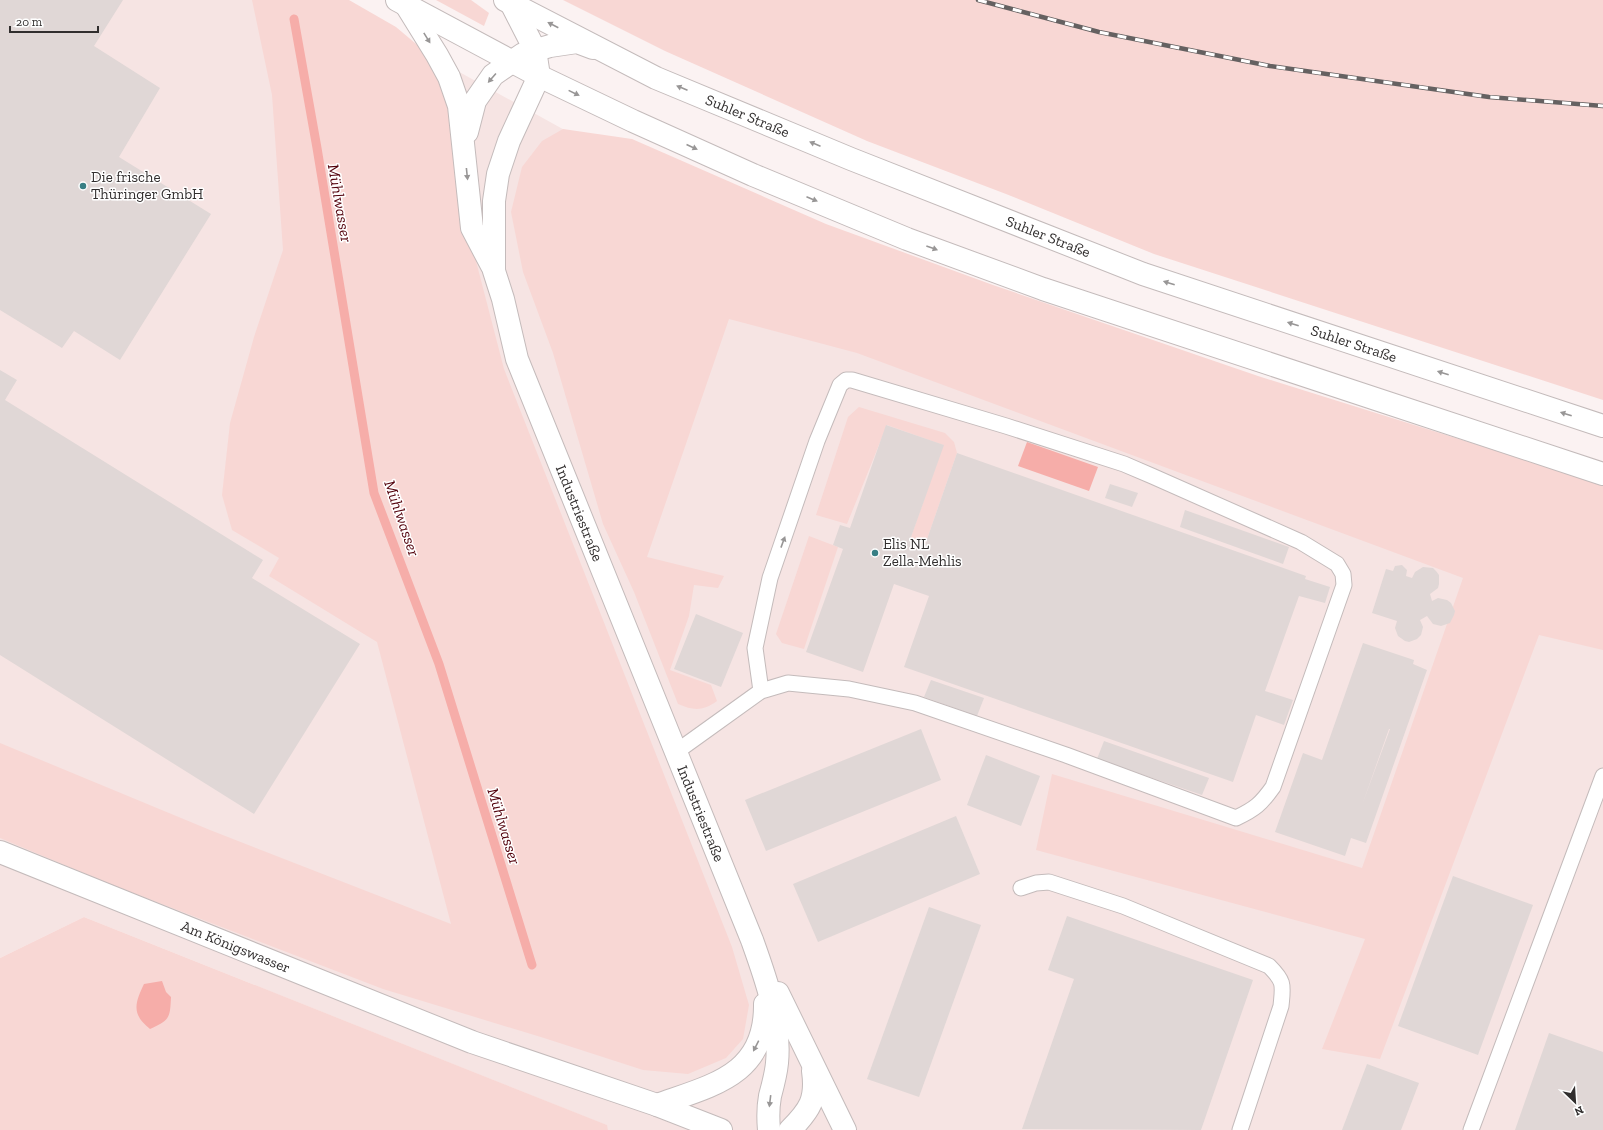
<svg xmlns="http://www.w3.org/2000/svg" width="1603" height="1130" font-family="'Zilla Slab',serif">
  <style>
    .built { fill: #f6e4e3 }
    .green { fill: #f8d7d4 }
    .water { fill: #f6ada9 }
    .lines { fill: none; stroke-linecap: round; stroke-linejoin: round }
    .stream { stroke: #f6ada9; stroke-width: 9 }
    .building { fill: #e0d7d6; fill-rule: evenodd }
    .service-casing { stroke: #c4bbbb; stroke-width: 17 }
    .tertiary-casing { stroke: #c4bbbb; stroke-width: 24 }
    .secondary-casing { stroke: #c4bbbb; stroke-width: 24 }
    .service { stroke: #fff; stroke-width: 15 }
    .tertiary { stroke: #fff; stroke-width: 22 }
    .secondary { stroke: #fff; stroke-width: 22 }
    .rail-casing { stroke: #656161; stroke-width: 4.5 }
    .rail { stroke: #fff; stroke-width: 3; stroke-dasharray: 9; stroke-linecap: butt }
    .oneway { fill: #989696 }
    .poi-dot { fill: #377f85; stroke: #fff; stroke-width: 1.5 }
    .labels { text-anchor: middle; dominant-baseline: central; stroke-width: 3; stroke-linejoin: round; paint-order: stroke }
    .street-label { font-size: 15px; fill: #312e2e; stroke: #fff }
    .poi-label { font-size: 15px; fill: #312e2e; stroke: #fff; text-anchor: start }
    .water-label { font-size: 16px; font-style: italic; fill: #53020c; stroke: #fff }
  </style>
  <rect width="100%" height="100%" fill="#fbf2f2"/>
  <path class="built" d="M0 0H329L1030 387 1603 588V1130H608L606 1125 84 917 0 958Z"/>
  <g class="green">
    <path d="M252 0H349L396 27 428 54 454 100 462 207 504 369 732 947 749 1005 743 1039 726 1058 688 1074 643 1070 544 1038 383 989 110 884 0 838V743L210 830 451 924 377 642 269 576 279 558 232 530 222 495 230 423 254 337 283 250 272 95Z"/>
    <path d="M436 0H471L489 13 484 26Z"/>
    <path d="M563 0H1603V400L1154 254 1006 194 867 141 665 51Z"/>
    <path d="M563 129 632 139 826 224 993 285 1258 376 1603 484V650L1539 635 1380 1059 1322 1049 1365 939 1036 850 1052 774 1362 868 1463 578 857 353 729 319 647 557 724 576 718 588 694 585 689 616 670 670 711 685 717 701C703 711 694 711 678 704L634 592 603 524 553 353 523 272 511 212 522 167 542 141Z"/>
    <path d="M859 407 945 433 954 442 957 453 925 545 910 540 943 445 887 425 847 524 816 515 848 417Z"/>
    <path d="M809 536 838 547 804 649 782 643 776 634Z"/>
    <path d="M84 917 607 1125 608 1130H0V958Z"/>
  </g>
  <g class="water">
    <path d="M1027 442 1098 467 1089 491 1018 466Z"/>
    <path d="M162 981 166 992 171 997C170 1018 170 1020 150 1029 131 1014 135 1003 144 984Z"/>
  </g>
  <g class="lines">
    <path class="stream" d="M294 19 317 148 374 493 439 664 532 965"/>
  </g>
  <g class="building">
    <path d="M0 0H123L94 46 160 88 119 157 211 214 120 360 74 331 62 348 0 310Z"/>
    <path d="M0 370 17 380 5 400 263 560 252 578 360 644 254 814 0 655Z"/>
    <path d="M886 425 944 445 910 540 925 545 957 453 1306 576 1305 579 1330 587 1325 603 1299 596 1265 691 1293 700 1284 725 1256 715 1233 782 904 667 929 596 894 584 863 672 806 652 843 549 833 545 840 525 850 528Z"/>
    <path d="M1110 484 1138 493 1132 507 1105 498Z"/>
    <path d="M1185 510 1289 547 1283 564 1180 527Z"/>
    <path d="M1402 565 1407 570 1406 576 1412 578 1415 572 1423 567 1433 568 1436 571 1439 575V584L1438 588 1430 594 1432 601 1438 598 1447 600 1451 603 1455 611 1454 615 1450 623 1441 626 1433 624 1427 616 1420 620 1423 627 1421 635 1417 639 1409 642 1405 641 1398 636 1395 628 1397 621 1372 613 1386 569 1393 571 1395 566Z"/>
    <path d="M696 614 743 633 721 687 674 669Z"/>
    <path d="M1363 643 1414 660 1413 664 1427 670 1366 843 1351 838 1345 856 1275 832 1303 753 1322 760ZM1389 729H1390L1362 805 1372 777Z"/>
    <path d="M931 680 984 698 977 716 924 697Z"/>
    <path d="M921 729 941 780 766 851 745 800Z"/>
    <path d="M1104 741 1209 778 1202 795 1097 759Z"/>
    <path d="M986 755 1040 776 1021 826 967 805Z"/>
    <path d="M956 816 980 874 818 942 793 884Z"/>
    <path d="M1453 876 1533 905 1478 1055 1398 1026Z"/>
    <path d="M929 907 981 925 919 1097 867 1079Z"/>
    <path d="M1067 916 1253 980 1201 1130 1022 1129 1074 979 1048 970Z"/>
    <path d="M1549 1033 1603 1052V1130H1515Z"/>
    <path d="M1367 1064 1419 1083 1401 1130H1342Z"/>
  </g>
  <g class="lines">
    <defs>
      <g id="service">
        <path d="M676 752 761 691 788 683 849 689 915 703 1066 755 1236 818C1255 809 1261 804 1273 787L1344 585 1343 574 1337 564 1301 542 1152 476 1124 464 1006 426 852 380H846L840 385 817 441 770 578 755 648 761 691"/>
        <path d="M1021 888 1036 883 1049 882 1123 906 1269 966C1285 982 1283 985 1281 1006L1240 1130"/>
        <path d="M1471 1130 1603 776"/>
      </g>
      <g id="tertiary">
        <path d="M406 5 437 55 449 77 459 106 472 228 492 266"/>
        <path id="s1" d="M539 76 509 141 498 174 494 201V271L503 299 517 359 752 940C766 979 781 1020 777 1063 776 1074 773 1085 770 1096 768 1107 768 1119 769 1130"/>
        <path d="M467 132 475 101 493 75 523 54 550 46 577 42 593 48"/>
        <path id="s2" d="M0 852 472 1042 657 1105 721 1130"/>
        <path d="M778 993 845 1130"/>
        <path d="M657 1105C713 1085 766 1075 765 1004"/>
        <path d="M790 1130C810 1110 817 1099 813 1071"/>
      </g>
      <g id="secondary">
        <path d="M397 0 539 76 633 121 753 175 907 239 1043 289 1603 474"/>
        <path id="s3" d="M505 0 656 78 851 159 1143 274 1603 426"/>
        <path d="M511 3 535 50 539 76"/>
      </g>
    </defs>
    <use href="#service" class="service-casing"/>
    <use href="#tertiary" class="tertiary-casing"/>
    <use href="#secondary" class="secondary-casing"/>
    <use href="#service" class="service"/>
    <use href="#tertiary" class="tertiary"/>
    <use href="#secondary" class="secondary"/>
    <defs>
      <path id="rail" d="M978 0 1099 32 1270 66 1489 97 1603 106"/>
    </defs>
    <use href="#rail" class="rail-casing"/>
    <use href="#rail" class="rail"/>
  </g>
  <defs><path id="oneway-solid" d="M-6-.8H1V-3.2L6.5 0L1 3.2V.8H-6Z"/></defs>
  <g class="oneway">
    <use href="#oneway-solid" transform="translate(553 25) rotate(-153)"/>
    <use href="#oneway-solid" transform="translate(427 38) rotate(58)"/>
    <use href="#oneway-solid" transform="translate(492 78) rotate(131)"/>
    <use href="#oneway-solid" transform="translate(682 88) rotate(-157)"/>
    <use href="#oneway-solid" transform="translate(574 93) rotate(26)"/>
    <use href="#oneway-solid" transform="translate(815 144) rotate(-157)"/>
    <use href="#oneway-solid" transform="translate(692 147) rotate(24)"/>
    <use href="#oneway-solid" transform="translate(467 174) rotate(84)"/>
    <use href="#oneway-solid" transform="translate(812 199) rotate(23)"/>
    <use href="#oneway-solid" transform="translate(932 248) rotate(20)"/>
    <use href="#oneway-solid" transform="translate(1169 283) rotate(-162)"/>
    <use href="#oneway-solid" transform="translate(1293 324) rotate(-162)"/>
    <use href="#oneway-solid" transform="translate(1443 373) rotate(-162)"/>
    <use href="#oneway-solid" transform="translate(1566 414) rotate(-162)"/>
    <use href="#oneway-solid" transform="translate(783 542) rotate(-70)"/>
    <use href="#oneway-solid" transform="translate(756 1046) rotate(117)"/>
    <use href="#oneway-solid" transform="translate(770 1101) rotate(97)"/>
  </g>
  <g class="poi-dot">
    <circle cx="83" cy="186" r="4"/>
    <circle cx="875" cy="553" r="4"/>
  </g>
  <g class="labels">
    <g class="street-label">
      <text stroke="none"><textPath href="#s3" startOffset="269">Suhler Straße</textPath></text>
      <text stroke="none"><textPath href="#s3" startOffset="593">Suhler Straße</textPath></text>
      <text stroke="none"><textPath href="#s3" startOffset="917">Suhler Straße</textPath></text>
      <text stroke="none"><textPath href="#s1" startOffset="461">Industriestraße</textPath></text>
      <text stroke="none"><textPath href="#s1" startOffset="785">Industriestraße</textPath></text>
      <text stroke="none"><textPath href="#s2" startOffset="254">Am Königswasser</textPath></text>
    </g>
    <g class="poi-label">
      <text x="91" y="177">Die frische<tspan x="91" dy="17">Thüringer GmbH</tspan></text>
      <text x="883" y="544">Elis NL<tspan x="883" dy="17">Zella-Mehlis</tspan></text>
    </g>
    <g class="water-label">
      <text transform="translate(340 203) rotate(80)">Mühlwasser</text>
      <text transform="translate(402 518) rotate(71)">Mühlwasser</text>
      <text transform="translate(504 826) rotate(73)">Mühlwasser</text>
    </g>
  </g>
  <g transform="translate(1575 1102) rotate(155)" stroke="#ffffff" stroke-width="3" paint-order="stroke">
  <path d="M0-3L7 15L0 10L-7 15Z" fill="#312e2e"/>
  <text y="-6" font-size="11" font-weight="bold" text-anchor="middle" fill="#312e2e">N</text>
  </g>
  <path d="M10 26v6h88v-6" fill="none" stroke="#312e2e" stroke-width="2"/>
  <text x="16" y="26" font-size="12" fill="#312e2e" stroke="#ffffff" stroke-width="3" paint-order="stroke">20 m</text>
</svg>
